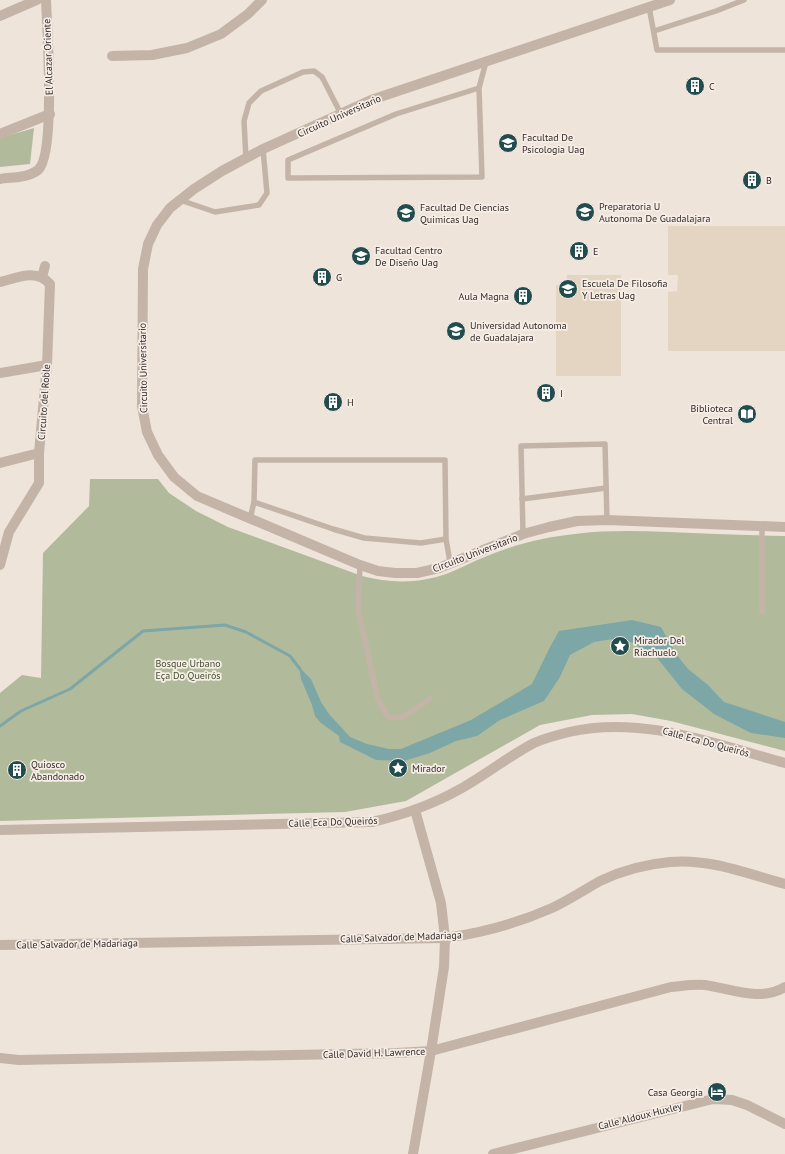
<svg xmlns="http://www.w3.org/2000/svg" width="785" height="1154" font-family="'PT Sans',sans-serif">
  <style>
    .green { fill: #b1bb9c }
    .plaza { fill: #e4d5c3 }
    .water { fill: #7da6a7 }
    .lines { fill: none; stroke-linecap: round; stroke-linejoin: round }
    .stream { stroke: #7da6a7; stroke-width: 3 }
    .service { stroke: #c4b4a8; stroke-width: 5.5 }
    .minor { stroke: #c4b4a8; stroke-width: 10 }
    .labels { text-anchor: middle; dominant-baseline: central; stroke-width: 3.5; stroke-linejoin: round; paint-order: stroke }
    .street-label { font-size: 10px; fill: #322a27; stroke: #f6eee6 }
    .poi-label { font-size: 10px; fill: #322a27; stroke: #f6eee6; text-anchor: start }
    .park-label { font-size: 10px; fill: #424d2e; stroke: #f6eee6 }
  </style>
  <rect width="100%" height="100%" fill="#eee4da"/>
  <g class="green">
    <path d="M34 128 30 164 0 167V138Z"/>
    <path d="M90 479H158L169 493 196 511 228 527 362 576C389 583 418 584 446 574 460 569 473 561 487 556 516 544 545 537 575 534 606 530 638 531 669 532 708 534 746 535 785 536V751L671 721 632 714 592 715 540 725 406 801 345 812 0 821V693L22 675 41 678 43 553 89 506Z"/>
  </g>
  <g class="plaza">
    <path d="M668 226H785V351H668V292L677 291 678 275H668Z"/>
    <path d="M567 275H621V376H556V285H567Z"/>
  </g>
  <path class="water" d="M632 620 661 627 676 654 688 669 708 685 724 702 785 722V738L751 733 714 714 682 689 658 659 633 643 619 638 594 642 570 655 560 677 544 701 500 720 477 736 456 741 430 753 404 761 376 760 340 742 339 736 321 723 315 716 312 705 301 679 299 667 311 679 321 702 329 714 350 737 367 744 389 749H401L471 720 532 684 550 647 559 631Z"/>
  <g class="lines">
    <path class="stream" d="M0 726 21 711 70 689 143 631 225 625 246 632 290 656 300 669"/>
    <g class="service">
      <path d="M649 7 657 50H785"/>
      <path d="M654 31 716 11 744 0"/>
      <path d="M479 88 396 114 288 160V178L482 177 479 88 486 62"/>
      <path d="M246 159 244 121 249 103 261 91 303 72 314 71 322 77 341 114"/>
      <path d="M180 200 215 212 259 205 267 193 263 149"/>
      <path d="M522 499 606 488"/>
      <path d="M250 519 254 502"/>
      <path d="M523 534 521 446 605 444 607 520"/>
      <path d="M446 539 421 543 364 538 333 529 254 502 255 460H445L446 539 450 562"/>
      <path d="M360 565 358 610 378 700 389 718 403 717 430 699"/>
      <path d="M762 612V526"/>
    </g>
    <g class="minor">
      <path d="M670 0 371 100 263 149 222 171 194 189 170 208 157 225 148 244 143 269 142 406 147 432 158 455 174 477 197 496 360 565 378 571 395 573H417L439 568 523 534 549 527 577 521 607 520 785 527"/>
      <path d="M0 16 37 0"/>
      <path d="M112 56 152 55 187 48 221 34 248 14 262 0"/>
      <path d="M0 134 50 114"/>
      <path d="M0 179C12 177 28 178 38 170 56 155 47 27 46 0"/>
      <path d="M42 277 45 266"/>
      <path d="M0 282C17 278 36 268 50 284L47 365 39 453V483L9 532 0 565"/>
      <path d="M0 373 47 365"/>
      <path d="M0 463 39 453"/>
      <path d="M0 830 372 822C403 815 434 804 462 788 487 774 509 756 534 743 545 738 557 735 569 732 642 715 715 744 785 763"/>
      <path d="M0 945 445 938C482 933 518 923 552 908 569 900 584 890 600 881 621 871 646 864 670 862 709 858 748 874 785 884"/>
      <path d="M0 1058 19 1060 397 1053 431 1051 671 987C682 986 694 984 705 985 732 989 760 1002 785 987"/>
      <path d="M413 1154 431 1051 444 967 445 938 441 903 415 810"/>
      <path d="M493 1154 713 1099 732 1100 747 1105 785 1124"/>
    </g>
  </g>
  <defs>
    <symbol id="building-disc" viewBox="-11 -11 22 22"><circle r="9.5" fill="#224c4e" stroke="#f6eee6"/><path d="M-4-6H4V6H1V3H-1V6H-4ZM-2.5-4.3h1.7v1.8h-1.7ZM.8-4.3h1.7v1.8H.8ZM-2.5-1h1.7V.8h-1.7ZM.8-1h1.7V.8H.8Z" fill="#fff"/></symbol>
    <symbol id="university-disc" viewBox="-11 -11 22 22"><circle r="9.5" fill="#224c4e" stroke="#f6eee6"/><path d="M0-5L7-2L0 1L-7-2ZM-4 1L0 2.5L4 1V4Q0 6-4 4Z" fill="#fff"/></symbol>
    <symbol id="library-disc" viewBox="-11 -11 22 22"><circle r="9.5" fill="#224c4e" stroke="#f6eee6"/><path d="M-6-4Q-3-5.5-.7-3.5V5Q-3 3-6 4ZM6-4Q3-5.5 .7-3.5V5Q3 3 6 4Z" fill="#fff"/></symbol>
    <symbol id="sight-disc" viewBox="-11 -11 22 22"><circle r="9.5" fill="#224c4e" stroke="#f6eee6"/><path d="M0-6L1.8-2.2L6-1.7L2.9 1.2L3.7 5.4L0 3.3L-3.7 5.4L-2.9 1.2L-6-1.7L-1.8-2.2Z" fill="#fff"/></symbol>
    <symbol id="hotel-disc" viewBox="-11 -11 22 22"><circle r="9.5" fill="#224c4e" stroke="#f6eee6"/><path d="M-6-4.5h1.5V1H6V5H4.5V3h-9V5H-6ZM-4 0a1.8 1.8 0 1 1 3.6 0ZM.5 0V-2.5h3Q6-2.5 6 0Z" fill="#fff"/></symbol>
  </defs>
  <g fill-rule="evenodd">
    <use href="#building-disc" x="684" y="75" width="22" height="22"/>
    <use href="#university-disc" x="497" y="132" width="22" height="22"/>
    <use href="#building-disc" x="741" y="169" width="22" height="22"/>
    <use href="#university-disc" x="574" y="201" width="22" height="22"/>
    <use href="#university-disc" x="395" y="202" width="22" height="22"/>
    <use href="#building-disc" x="568" y="240" width="22" height="22"/>
    <use href="#university-disc" x="350" y="245" width="22" height="22"/>
    <use href="#building-disc" x="311" y="266" width="22" height="22"/>
    <use href="#university-disc" x="557" y="278" width="22" height="22"/>
    <use href="#building-disc" x="512" y="285" width="22" height="22"/>
    <use href="#university-disc" x="445" y="320" width="22" height="22"/>
    <use href="#building-disc" x="535" y="382" width="22" height="22"/>
    <use href="#building-disc" x="322" y="391" width="22" height="22"/>
    <use href="#library-disc" x="736" y="403" width="22" height="22"/>
    <use href="#sight-disc" x="609" y="635" width="22" height="22"/>
    <use href="#sight-disc" x="387" y="757" width="22" height="22"/>
    <use href="#building-disc" x="6" y="759" width="22" height="22"/>
    <use href="#hotel-disc" x="706" y="1081" width="22" height="22"/>
  </g>
  <g class="labels">
    <g class="street-label">
      <text transform="translate(48 57) rotate(-92)">El Alcazar Oriente</text>
      <text transform="translate(339 116) rotate(-24)">Circuito Universitario</text>
      <text transform="translate(143 368) rotate(-91)">Circuito Universitario</text>
      <text transform="translate(44 402) rotate(-86)">Circuito del Roble</text>
      <text transform="translate(475 553) rotate(-21)">Circuito Universitario</text>
      <text transform="translate(706 742) rotate(15)">Calle Eca Do Queirós</text>
      <text transform="translate(333 822) rotate(-2)">Calle Eca Do Queirós</text>
      <text transform="translate(401 937) rotate(-2)">Calle Salvador de Madariaga</text>
      <text transform="translate(77 944) rotate(-1)">Calle Salvador de Madariaga</text>
      <text transform="translate(374 1053) rotate(-2)">Calle David H. Lawrence</text>
      <text transform="translate(640 1116) rotate(-14)">Calle Aldoux Huxley</text>
    </g>
    <g class="poi-label">
      <text x="709" y="86">C</text>
      <text x="522" y="137">Facultad De<tspan x="522" dy="12">Psicologia Uag</tspan></text>
      <text x="766" y="180">B</text>
      <text x="599" y="206">Preparatoria U<tspan x="599" dy="12">Autonoma De Guadalajara</tspan></text>
      <text x="420" y="207">Facultad De Ciencias<tspan x="420" dy="12">Quimicas Uag</tspan></text>
      <text x="375" y="250">Facultad Centro<tspan x="375" dy="12">De Diseño Uag</tspan></text>
      <text x="593" y="251">E</text>
      <text x="336" y="277">G</text>
      <text x="582" y="283">Escuela De Filosofia<tspan x="582" dy="12">Y Letras Uag</tspan></text>
      <text x="509" y="296" text-anchor="end">Aula Magna</text>
      <text x="470" y="325">Universidad Autonoma<tspan x="470" dy="12">de Guadalajara</tspan></text>
      <text x="560" y="393">I</text>
      <text x="347" y="402">H</text>
      <text x="733" y="408" text-anchor="end">Biblioteca<tspan x="733" dy="12">Central</tspan></text>
      <text x="634" y="640">Mirador Del<tspan x="634" dy="12">Riachuelo</tspan></text>
      <text x="31" y="764">Quiosco<tspan x="31" dy="12">Abandonado</tspan></text>
      <text x="412" y="768">Mirador</text>
      <text x="703" y="1092" text-anchor="end">Casa Georgia</text>
    </g>
    <g class="park-label">
      <text x="188" y="663">Bosque Urbano<tspan x="188" dy="12">Eça Do Queirós</tspan></text>
    </g>
  </g>
</svg>
